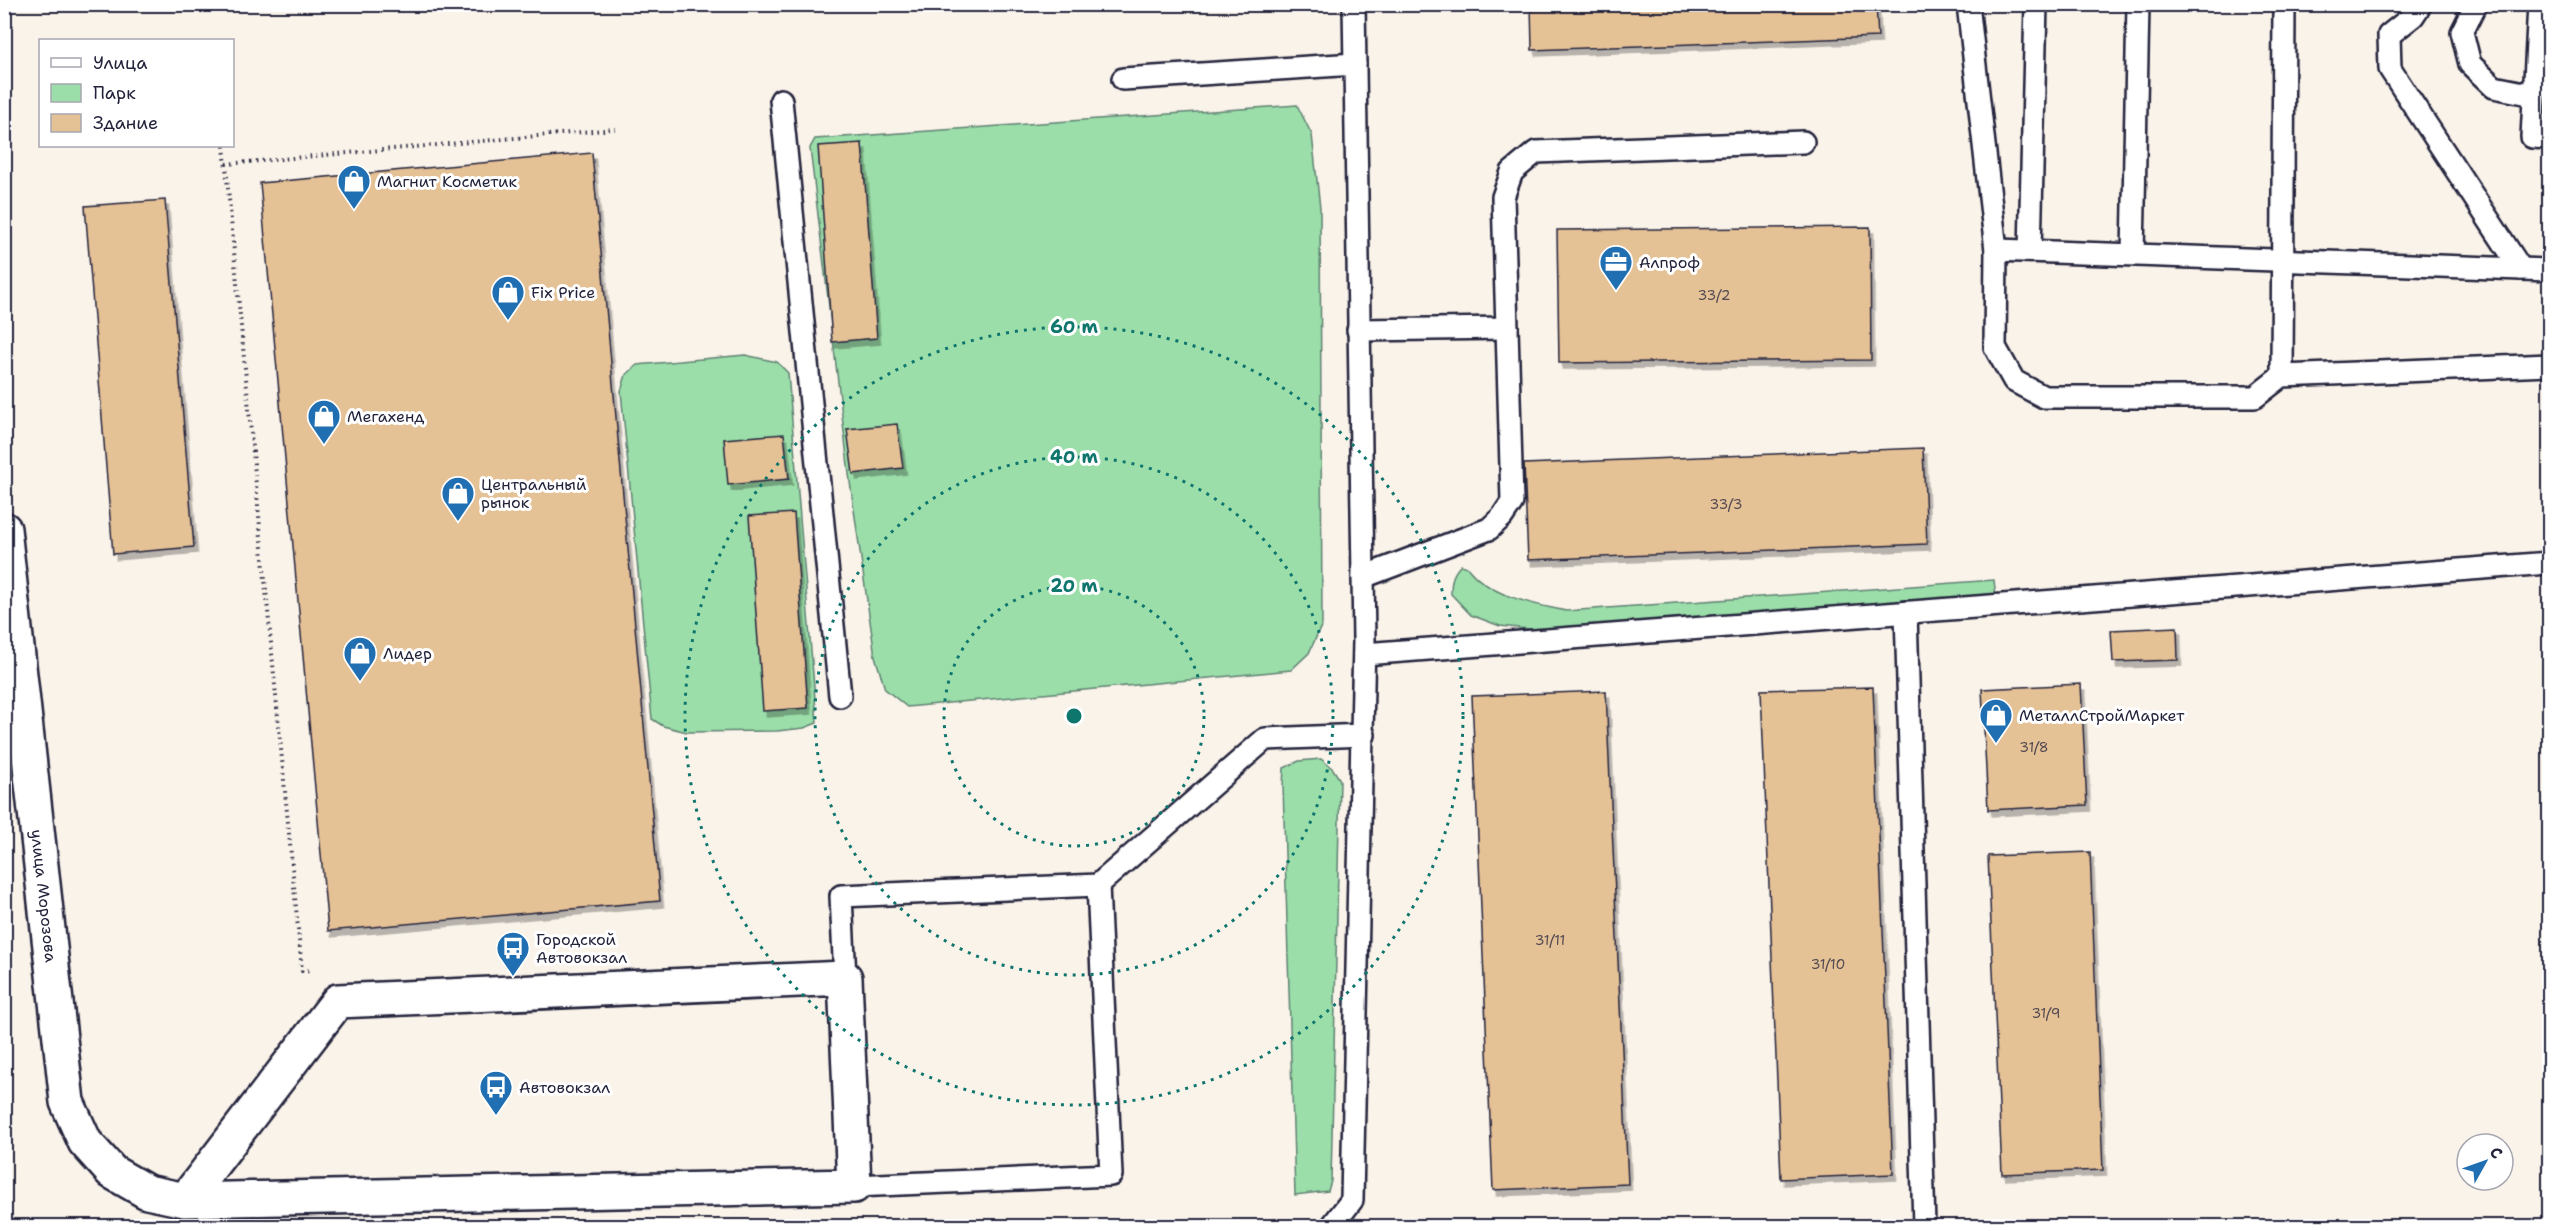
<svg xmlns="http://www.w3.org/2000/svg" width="2554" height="1231" font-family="'Shantell Sans',sans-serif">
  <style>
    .green { fill: #9bdea9; stroke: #5e8072; stroke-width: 1.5 }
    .building { fill: #e5c196; stroke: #22223b; stroke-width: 1.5; filter: url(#shadow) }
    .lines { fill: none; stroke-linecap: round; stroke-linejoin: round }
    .service-casing { stroke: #22223b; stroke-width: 26 }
    .minor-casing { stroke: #22223b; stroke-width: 38 }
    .path { stroke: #22223b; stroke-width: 4; stroke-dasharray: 1.5 4.5; stroke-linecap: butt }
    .service { stroke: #fff; stroke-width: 21 }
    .minor { stroke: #fff; stroke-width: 33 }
    .ring { fill: none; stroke: #0f766e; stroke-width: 3; stroke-dasharray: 3 6 }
    .labels { text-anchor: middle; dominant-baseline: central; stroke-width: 6; stroke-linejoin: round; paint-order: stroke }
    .number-label { font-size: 14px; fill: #534a52 }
    .poi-label { font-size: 16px; fill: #22223b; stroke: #fff; text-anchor: start }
    .street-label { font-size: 16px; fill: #22223b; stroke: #fff }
    .centre { fill: #0f766e; stroke: #fff; stroke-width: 3 }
    .ring-label { font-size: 18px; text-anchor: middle; font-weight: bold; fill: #0f766e; stroke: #fff; stroke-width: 6; stroke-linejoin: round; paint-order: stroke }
  </style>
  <defs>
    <filter id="shadow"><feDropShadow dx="3.5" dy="6" stdDeviation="0" flood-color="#0004"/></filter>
  </defs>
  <rect width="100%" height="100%" fill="#faf3ea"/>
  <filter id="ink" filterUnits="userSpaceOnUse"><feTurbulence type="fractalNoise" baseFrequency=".0167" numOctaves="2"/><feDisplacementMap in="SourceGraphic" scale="12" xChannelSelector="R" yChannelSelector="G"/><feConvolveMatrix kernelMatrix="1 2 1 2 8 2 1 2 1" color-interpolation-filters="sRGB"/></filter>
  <g filter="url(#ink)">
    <g class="green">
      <path d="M1297 105 1312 135 1320 208 1322 624 1309 653 1291 670 907 707 885 689 875 656 850 482 810 148 815 139Z"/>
      <path d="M745 355 777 362 788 373 817 723 804 728 777 731 687 732 663 726 652 719 621 391 626 375 637 365Z"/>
      <path d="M1461 565 1467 567C1488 596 1533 604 1566 611L1994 580 1996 598 1548 631 1500 626 1471 615 1451 594C1451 582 1452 574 1461 565Z"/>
      <path d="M1321 759 1333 769 1340 780 1331 1181 1328 1191 1295 1195 1283 785 1284 768 1299 761Z"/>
    </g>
    <g class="building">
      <path d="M1531 4H1876L1878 37 1532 50Z"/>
      <path d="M862 143 877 338 832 342 818 146Z"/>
      <path d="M592 153 660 901 328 931 260 183Z"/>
      <path d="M165 200 194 547 113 554 85 206Z"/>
      <path d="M1870 227 1871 360 1559 363 1557 230Z"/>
      <path d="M897 424 903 468 853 474 847 429Z"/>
      <path d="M784 434 789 479 728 485 724 439Z"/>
      <path d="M1923 448 1927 544 1528 560 1524 464Z"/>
      <path d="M794 513 808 708 763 711 749 516Z"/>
      <path d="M2177 627 2178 660 2113 662 2111 630Z"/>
      <path d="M2081 684 2087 805 1988 810 1982 689Z"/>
      <path d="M1873 687 1893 1174 1781 1179 1761 690Z"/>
      <path d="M1606 691 1628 1184 1493 1190 1472 696Z"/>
      <path d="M2090 852 2103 1170 2002 1174 1988 856Z"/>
    </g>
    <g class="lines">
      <defs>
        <g id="service">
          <path d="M1968 4 1996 250 1995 347 2014 381 2044 397H2255L2282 376 2550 365"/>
          <path d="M2421 4 2413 16 2389 35 2390 69 2521 269"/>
          <path d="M2476 4 2462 32 2470 64 2494 87 2534 95"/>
          <path d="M2539 4 2532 137 2550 138"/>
          <path d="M1123 79 1355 64"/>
          <path d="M781 100 840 696"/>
          <path d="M1996 250 2550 270"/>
          <path d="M2030 251 2036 4"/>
          <path d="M2133 254 2138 4"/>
          <path d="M1358 330 1507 328 1503 197 1512 172 1536 152 1803 142"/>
          <path d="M2282 376 2284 4"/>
          <path d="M1363 577 1489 529 1502 517 1512 502 1507 328"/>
          <path d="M1906 612 1924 1226"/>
          <path d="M1364 654 2550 563"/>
          <path d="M845 978 841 896 1098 885 1265 739 1364 735"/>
          <path d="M854 1186 1111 1175 1098 885"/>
          <path d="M1332 1226 1352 1200 1364 640 1354 4"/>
        </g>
        <g id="minor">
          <path id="s1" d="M4 529 67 1102 85 1142 112 1172 147 1192 185 1200 854 1186 845 978 338 1001 185 1200"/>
        </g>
      </defs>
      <use href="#service" class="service-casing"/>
      <use href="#minor" class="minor-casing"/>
      <g class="path">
        <path d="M224 146 302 971 313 970"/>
        <path d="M226 164 615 129"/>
      </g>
      <use href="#service" class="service"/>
      <use href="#minor" class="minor"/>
    </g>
  </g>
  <g class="ring">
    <circle cx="1074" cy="716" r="130"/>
    <circle cx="1074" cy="716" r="259"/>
    <circle cx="1074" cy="716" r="389"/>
  </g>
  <defs>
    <symbol id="shop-pin" viewBox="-11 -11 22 30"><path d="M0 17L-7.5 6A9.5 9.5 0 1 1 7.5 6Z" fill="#1f6fb2" stroke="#fff"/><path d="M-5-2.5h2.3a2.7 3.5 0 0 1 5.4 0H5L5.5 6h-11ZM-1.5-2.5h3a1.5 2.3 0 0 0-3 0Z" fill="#fff"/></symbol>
    <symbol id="office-pin" viewBox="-11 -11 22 30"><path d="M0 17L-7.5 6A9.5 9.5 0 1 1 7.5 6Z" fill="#1f6fb2" stroke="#fff"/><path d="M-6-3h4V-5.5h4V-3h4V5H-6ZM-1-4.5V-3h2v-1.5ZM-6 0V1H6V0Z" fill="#fff"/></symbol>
    <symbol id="bus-pin" viewBox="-11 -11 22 30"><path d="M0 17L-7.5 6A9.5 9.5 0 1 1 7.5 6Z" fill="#1f6fb2" stroke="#fff"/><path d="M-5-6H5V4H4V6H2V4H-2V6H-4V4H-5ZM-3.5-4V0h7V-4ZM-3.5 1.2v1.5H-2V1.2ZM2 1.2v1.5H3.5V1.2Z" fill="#fff"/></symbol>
  </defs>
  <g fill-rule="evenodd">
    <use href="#shop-pin" x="335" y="162" width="38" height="52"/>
    <use href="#office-pin" x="1597" y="243" width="38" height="52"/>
    <use href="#shop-pin" x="489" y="273" width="38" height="52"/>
    <use href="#shop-pin" x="305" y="397" width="38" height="52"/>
    <use href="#shop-pin" x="439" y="474" width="38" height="52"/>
    <use href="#shop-pin" x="341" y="634" width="38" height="52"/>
    <use href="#shop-pin" x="1977" y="696" width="38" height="52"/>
    <use href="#bus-pin" x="494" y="929" width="38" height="52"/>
    <use href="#bus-pin" x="477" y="1068" width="38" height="52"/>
  </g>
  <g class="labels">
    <g class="number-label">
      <text x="1714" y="295">33/2</text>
      <text x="1726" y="504">33/3</text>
      <text x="2034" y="747">31/8</text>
      <text x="1550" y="940">31/11</text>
      <text x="1828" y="964">31/10</text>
      <text x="2046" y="1013">31/9</text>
    </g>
    <g class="poi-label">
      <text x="377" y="181">Магнит Косметик</text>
      <text x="1639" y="262">Алпроф</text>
      <text x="531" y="292">Fix Price</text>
      <text x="347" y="416">Мегахенд</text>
      <text x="481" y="484">Центральный<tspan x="481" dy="18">рынок</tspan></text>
      <text x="383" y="653">Лидер</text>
      <text x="2019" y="715">МеталлСтройМаркет</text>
      <text x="536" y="939">Городской<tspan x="536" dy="18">Автовокзал</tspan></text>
      <text x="519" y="1087">Автовокзал</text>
    </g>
    <g class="street-label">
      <text stroke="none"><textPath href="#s1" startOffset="369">улица Морозова</textPath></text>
    </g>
  </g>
  <circle cx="1074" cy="716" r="9" class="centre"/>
  <g class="ring-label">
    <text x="1074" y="333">60 m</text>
    <text x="1074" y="463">40 m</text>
    <text x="1074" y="592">20 m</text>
  </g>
  <rect width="2554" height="1231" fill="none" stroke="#fff" stroke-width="24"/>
  <rect x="12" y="12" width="2530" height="1207" fill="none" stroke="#22223b" stroke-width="2" filter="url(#ink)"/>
  <rect x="39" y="39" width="195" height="108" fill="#ffffff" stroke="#a7a7b1" stroke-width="1.5"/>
  <rect x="51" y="58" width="30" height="9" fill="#ffffff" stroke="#a7a7b1" stroke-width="1.5"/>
  <text x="93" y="69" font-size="18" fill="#22223b">Улица</text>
  <rect x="51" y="84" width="30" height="18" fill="#9bdea9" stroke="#a7a7b1" stroke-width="1.5"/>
  <text x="93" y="99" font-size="18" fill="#22223b">Парк</text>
  <rect x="51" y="114" width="30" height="18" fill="#e5c196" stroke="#a7a7b1" stroke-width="1.5"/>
  <text x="93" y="129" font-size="18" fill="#22223b">Здание</text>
  <g transform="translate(2485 1162) rotate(50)"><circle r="28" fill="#ffffff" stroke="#a7a7b1" stroke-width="1.5"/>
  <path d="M0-4.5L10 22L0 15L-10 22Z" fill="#1f6fb2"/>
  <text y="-9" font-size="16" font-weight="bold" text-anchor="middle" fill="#22223b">С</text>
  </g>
</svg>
